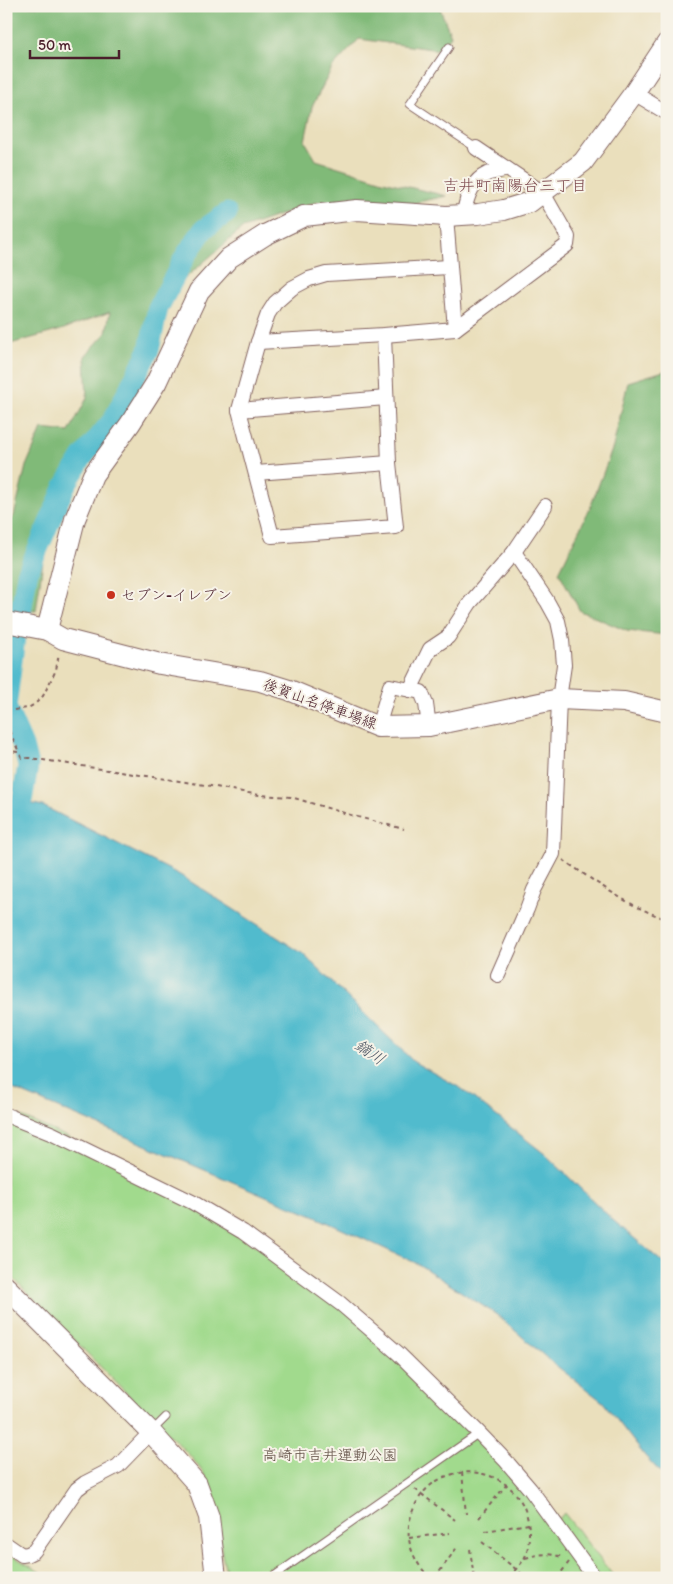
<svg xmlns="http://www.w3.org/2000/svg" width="673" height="1584" font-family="Itim,'Klee One',sans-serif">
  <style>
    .green { fill: #a1da8d; stroke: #767c5c }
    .forest { fill: #80ba78; stroke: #656c52 }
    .water { fill: #51bbcd; stroke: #4e6d7c }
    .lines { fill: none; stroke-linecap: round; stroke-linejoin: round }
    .river { stroke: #51bbcd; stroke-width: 21 }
    .lane-casing { stroke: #82625e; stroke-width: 9 }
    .street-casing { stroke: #82625e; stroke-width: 16 }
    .secondary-casing { stroke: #82625e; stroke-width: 22 }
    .path { stroke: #82625e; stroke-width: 2; stroke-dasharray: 4 4; stroke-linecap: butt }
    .lane { stroke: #fff; stroke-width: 7 }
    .street { stroke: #fff; stroke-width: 14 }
    .secondary { stroke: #fff; stroke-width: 20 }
    .poi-dot { fill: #c8321e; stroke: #f7f3e8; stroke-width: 2 }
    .labels { text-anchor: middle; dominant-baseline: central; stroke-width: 4; stroke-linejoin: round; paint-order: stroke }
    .poi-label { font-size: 15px; fill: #4a1f2b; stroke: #f7f3e8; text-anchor: start }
    .street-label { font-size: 15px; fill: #4a1f2b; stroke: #f7f3e8 }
    .park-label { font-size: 15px; fill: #604e44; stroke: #f7f3e8 }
    .neighbourhood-label { font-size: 16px; fill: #7e4b50; stroke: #f7f3e8 }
    .water-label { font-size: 16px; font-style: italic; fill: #4c5664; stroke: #f7f3e8 }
  </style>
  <rect width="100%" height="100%" fill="#f7f3e8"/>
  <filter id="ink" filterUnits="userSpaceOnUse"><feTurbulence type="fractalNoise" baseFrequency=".02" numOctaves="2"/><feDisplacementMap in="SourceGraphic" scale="10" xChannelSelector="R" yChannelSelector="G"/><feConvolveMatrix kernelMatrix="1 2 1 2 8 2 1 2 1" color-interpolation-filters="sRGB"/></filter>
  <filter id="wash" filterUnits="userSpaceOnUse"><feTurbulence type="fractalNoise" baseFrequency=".0096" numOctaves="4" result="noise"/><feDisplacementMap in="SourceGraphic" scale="20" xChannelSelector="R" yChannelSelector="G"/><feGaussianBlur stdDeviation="1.12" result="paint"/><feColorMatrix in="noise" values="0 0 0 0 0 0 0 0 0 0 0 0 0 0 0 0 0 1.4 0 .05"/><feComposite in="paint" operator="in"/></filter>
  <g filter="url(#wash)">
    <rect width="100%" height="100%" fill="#eadfbc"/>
    <g class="green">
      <path d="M6 1110 115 1158 344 1301 559 1519 564 1513 615 1578H227C226 1570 224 1563 222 1555 219 1533 220 1511 212 1490 202 1464 178 1443 158 1425L6 1271Z"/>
      <path d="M6 1552 50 1578H6Z"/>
    </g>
    <g class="forest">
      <path d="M6 6H439L451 36 439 50 359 39 332 68 312 107 305 141 316 160 383 181 447 196 413 203 317 202 243 228 183 280 157 333 121 384 45 547 36 611 6 609V525L14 516 26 466 42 429 69 432 87 398 85 356 106 333 110 312 61 330 10 344 6 343Z"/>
      <path d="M667 370V635L627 631 580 611 559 572 590 508 613 447 628 382Z"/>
    </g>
    <path class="water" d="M6 798 43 806 180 875 302 953 414 1062 462 1089 546 1155 614 1221 667 1266V1479L645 1456 603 1402 549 1360 497 1315 418 1264 318 1218 6 1086Z"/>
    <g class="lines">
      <g class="river">
        <path d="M21 612 27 574 65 486 82 458 113 420 149 350 158 308 186 255 204 229 227 213"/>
        <path d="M15 637 6 707 23 746 28 766 22 801 21 829"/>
      </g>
    </g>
  </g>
  <g filter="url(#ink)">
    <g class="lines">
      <defs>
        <g id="lane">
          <path d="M449 47 410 104 476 148"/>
          <path d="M152 1431 166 1417"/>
          <path d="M271 1578 479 1433"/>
        </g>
        <g id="street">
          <path d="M634 93 667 113"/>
          <path d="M464 214C466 199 472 181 487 174 493 172 501 171 507 169"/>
          <path d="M446 216 455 329"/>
          <path d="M384 335 389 463 396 527 272 536 239 410 258 342 268 314 275 303 292 288 309 279 326 274 449 267"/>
          <path d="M258 342 384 335 455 329 567 245 568 237 543 193 476 148"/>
          <path d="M239 410 386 398"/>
          <path d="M256 473 389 463"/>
          <path d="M410 690 430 649 448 637 470 603 514 552 545 506"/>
          <path d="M378 727 390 686 421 692 426 704 429 726"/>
          <path d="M498 975 527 909 534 890 553 854 559 699 564 665 562 640 558 621 547 601 514 552"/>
          <path d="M6 1115 53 1134 192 1202 243 1232 341 1304 399 1354 479 1433 506 1461 530 1489 595 1578"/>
          <path d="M6 1544 22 1555 28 1554 34 1551 77 1489 85 1483 118 1466 151 1432"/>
        </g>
        <g id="secondary">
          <path d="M6 622 47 630 63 639 160 664 260 681 289 690 378 727 429 726 559 699 624 702 667 712"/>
          <path d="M47 630 75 519 93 475 130 424 156 383 199 291 229 258 265 235 304 216 357 210 446 216 478 214 504 210 530 202 583 162 634 93 667 43"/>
          <path d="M6 1287 151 1432 197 1484 209 1517 216 1578"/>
        </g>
      </defs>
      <use href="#lane" class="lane-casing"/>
      <use href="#street" class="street-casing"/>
      <use href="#secondary" class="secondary-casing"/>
      <g class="path">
        <path d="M6 711 28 708 35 704 43 696 56 670 59 653"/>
        <path d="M6 724 19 752"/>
        <path d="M6 751 19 752 22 758H30L205 785 259 795 291 797 354 816 404 829"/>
        <path d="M563 860C595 881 630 908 667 919"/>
        <path d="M462 1472 466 1514"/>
        <path d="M415 1489 455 1520"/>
        <path d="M479 1518 507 1484"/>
        <path d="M485 1531 529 1524"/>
        <path d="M409 1538 450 1533"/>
        <path d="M482 1542 527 1578"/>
        <path d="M470 1549 474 1578"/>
        <path d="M525 1558C540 1554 549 1552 564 1558"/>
        <path d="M430 1578C413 1561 404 1540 411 1516 431 1448 530 1463 529 1534 529 1541 528 1550 525 1557 522 1564 513 1572 508 1578"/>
        <path d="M435 1578 458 1546"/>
        <path d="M557 1578 569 1562"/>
      </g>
      <use href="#lane" class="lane"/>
      <use href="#street" class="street"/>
      <use href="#secondary" class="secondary"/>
    </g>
  </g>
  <circle class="poi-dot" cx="111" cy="595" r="5"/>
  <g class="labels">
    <g class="poi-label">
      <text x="121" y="595">セブン-イレブン</text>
    </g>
    <g class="street-label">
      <text transform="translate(320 704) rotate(20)">後賀山名停車場線</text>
    </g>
    <g class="park-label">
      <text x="330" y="1455">高崎市吉井運動公園</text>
    </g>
    <g class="neighbourhood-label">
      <text x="515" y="185">吉井町南陽台三丁目</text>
    </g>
    <g class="water-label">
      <text transform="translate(370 1052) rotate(34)">鏑川</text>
    </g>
  </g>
  <rect width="673" height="1584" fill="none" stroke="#f7f3e8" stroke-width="25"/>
  <path d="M30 50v8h89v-8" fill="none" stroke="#4a1f2b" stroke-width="2.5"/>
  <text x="38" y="50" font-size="15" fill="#4a1f2b" stroke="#f7f3e8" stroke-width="4" paint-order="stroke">50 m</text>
</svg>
